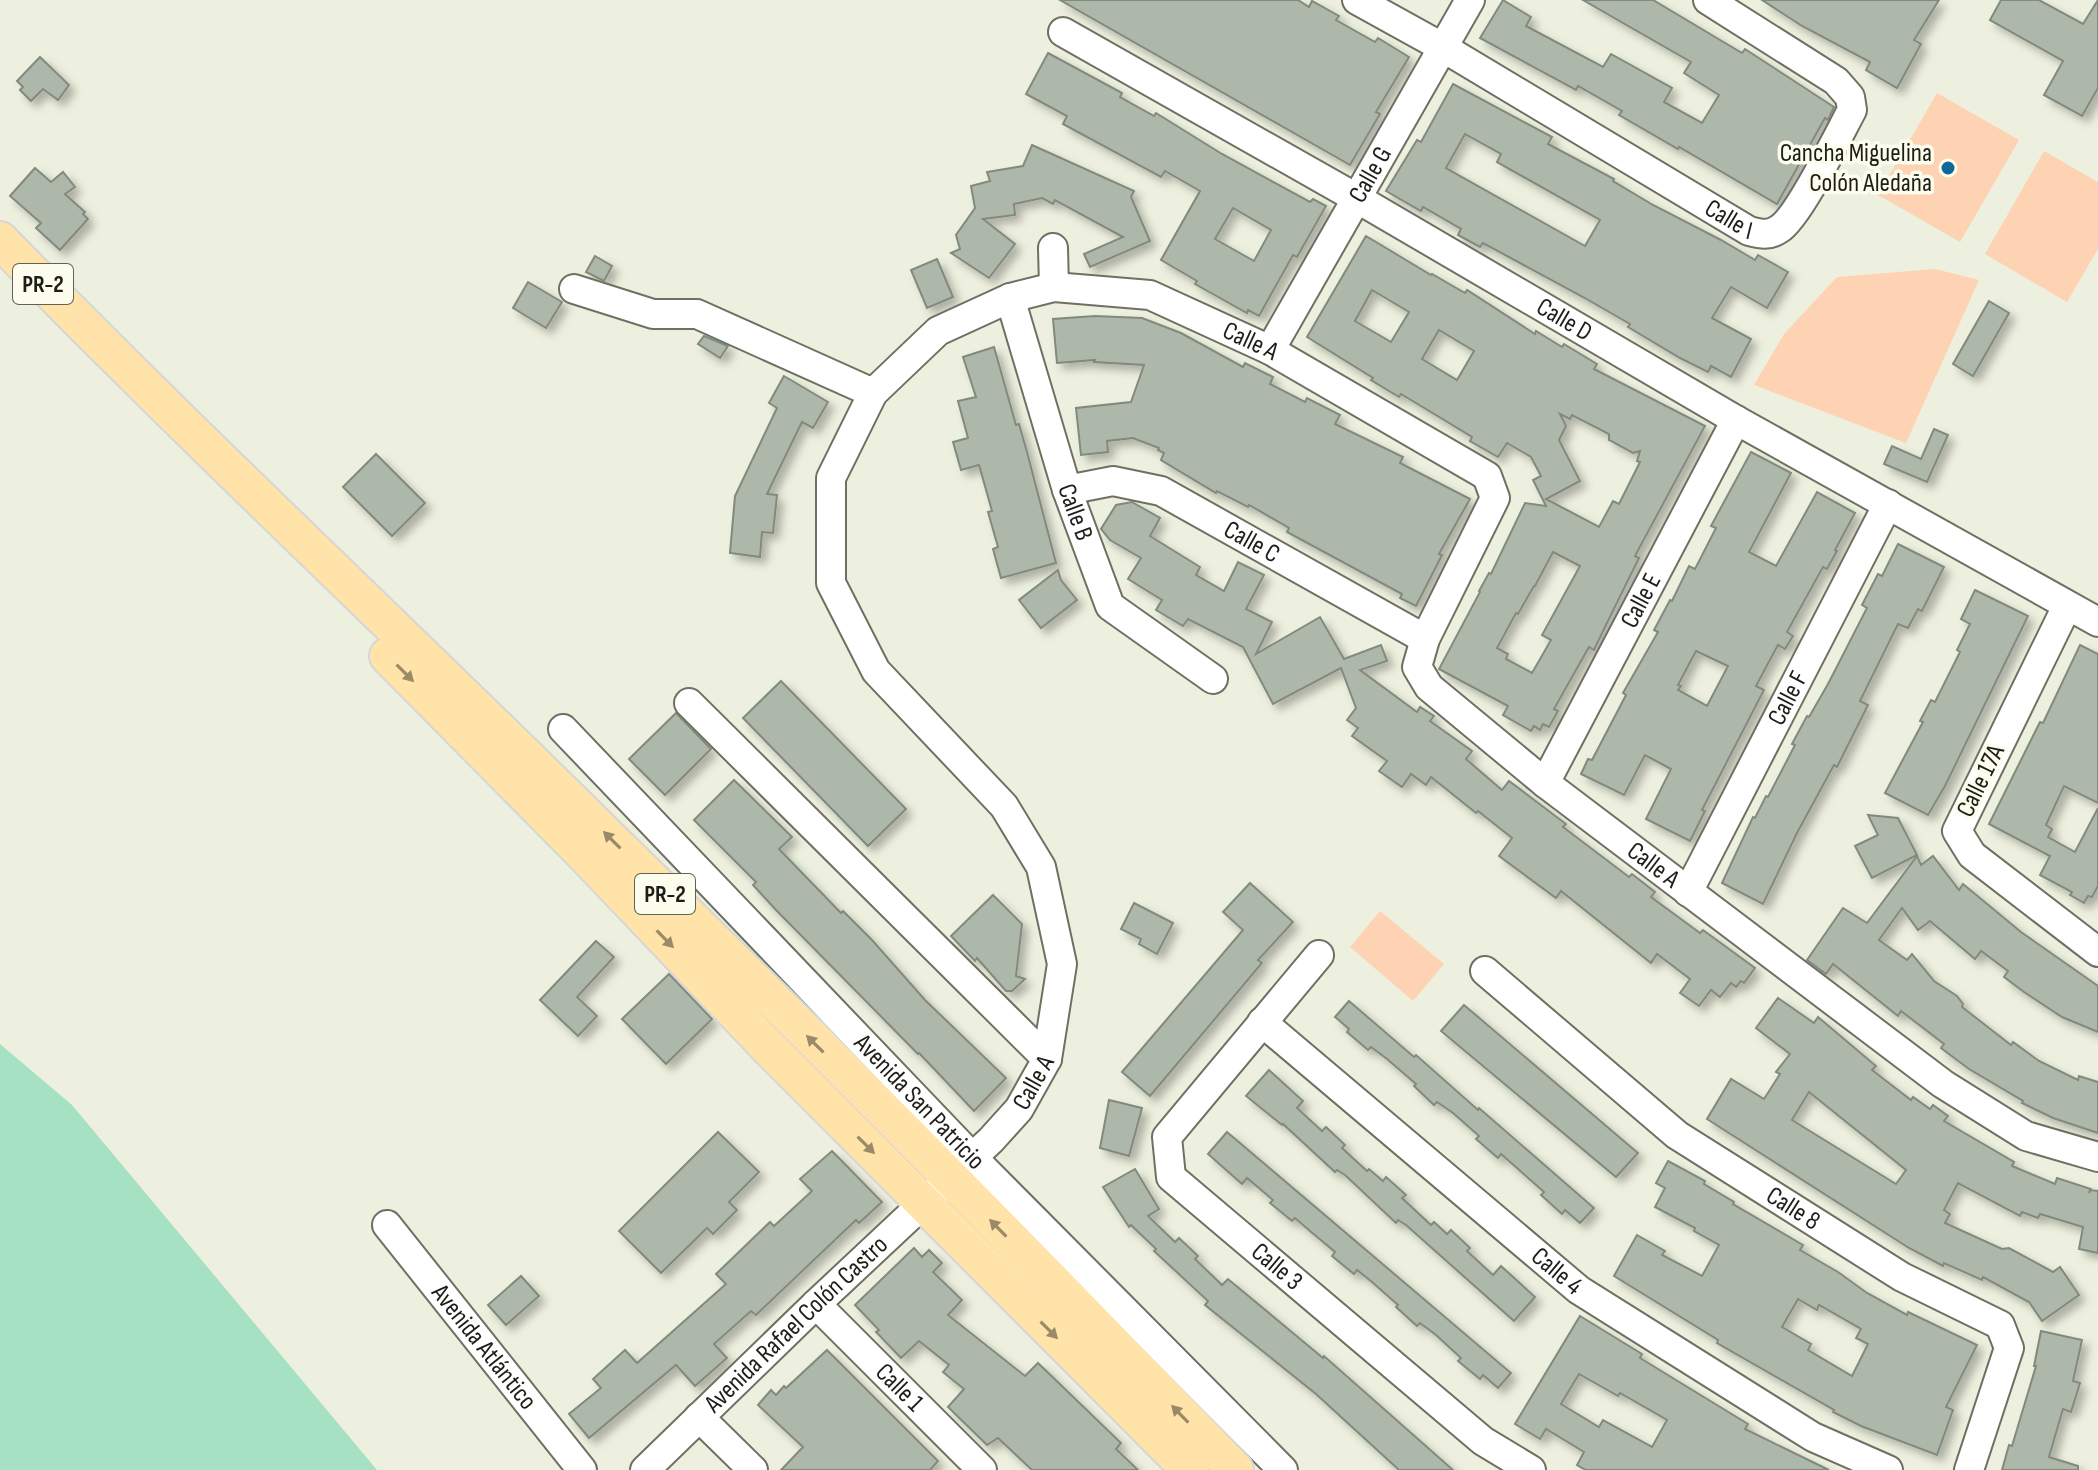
<svg xmlns="http://www.w3.org/2000/svg" width="2098" height="1470" font-family="'Sofia Sans Condensed',sans-serif">
  <style>
    .green { fill: #fdd3b3 }
    .water { fill: #a5e1c2 }
    .building { fill: #aeb8aa; stroke: #818a7d; stroke-width: 2; fill-rule: evenodd; filter: url(#shadow) }
    .lines { fill: none; stroke-linecap: round; stroke-linejoin: round }
    .minor-casing { stroke: #6f7062; stroke-width: 32 }
    .major-casing { stroke: #d6d6d6; stroke-width: 40 }
    .minor { stroke: #fff; stroke-width: 28 }
    .major { stroke: #ffe3a8; stroke-width: 36 }
    .oneway { fill: #9a8a68 }
    .poi-dot { fill: #0e6898; stroke: #fcfdec; stroke-width: 3 }
    .labels { text-anchor: middle; dominant-baseline: central; stroke-width: 7; stroke-linejoin: round; paint-order: stroke }
    .shield { fill: #fcfdec; stroke: #616158; stroke-width: 2 }
    .shield-label { font-size: 24px; font-weight: bold; fill: #1e1e19 }
    .poi-label { font-size: 26px; fill: #1e1e19; stroke: #fcfdec; text-anchor: end }
    .street-label { font-size: 26px; fill: #1e1e19; stroke: #fcfdec }
  </style>
  <defs>
    <filter id="shadow"><feDropShadow dx="6" dy="6" stdDeviation="4" flood-color="#0004"/></filter>
  </defs>
  <rect width="100%" height="100%" fill="#eef0df"/>
  <g class="green">
    <path d="M1937 93 2019 140 1960 242 1878 195Z"/>
    <path d="M2044 151 2098 182V249L2067 302 1985 254Z"/>
    <path d="M1935 269 1979 280 1906 443 1754 385 1784 334 1837 277Z"/>
    <path d="M1380 911 1444 964 1413 1001 1350 947Z"/>
  </g>
  <path class="water" d="M0 1044 72 1105 377 1470H0Z"/>
  <g class="building">
    <path d="M1060 0H1298L1309 7 1312 1 1339 16 1336 20 1375 42 1378 38 1409 57 1376 112 1380 114 1350 165Z"/>
    <path d="M1503 0 1531 17 1526 26 1603 67 1611 54 1672 88 1664 102 1702 123 1719 95 1684 73 1691 62 1583 0H1653L1742 53 1745 49 1834 107 1828 120 1825 118 1777 204 1679 147 1678 149 1619 115 1622 111 1578 86 1576 90 1480 38Z"/>
    <path d="M1762 0H1939L1914 40 1921 44 1897 88 1866 70 1870 62 1802 26Z"/>
    <path d="M2001 0H2039L2083 24 2098 0V88L2082 116 2044 95 2063 61 1990 20Z"/>
    <path d="M1048 53 1122 93 1120 97 1154 116 1156 113 1222 154 1310 202 1313 199 1326 206 1297 257 1293 255 1259 316 1248 310 1247 313 1195 284 1197 281 1161 260 1200 191 1165 171 1161 177 1063 124 1067 116 1026 94ZM1233 208 1271 230 1254 261 1215 239Z"/>
    <path d="M40 57 69 85 58 100 43 89 31 101 20 90 23 87 17 81Z"/>
    <path d="M1453 84 1552 137 1548 144 1614 179 1613 181 1653 205 1721 240 1755 260 1758 255 1788 272 1767 308 1731 287 1712 318 1751 339 1731 377 1711 366 1708 372 1680 358 1628 327 1630 324 1583 297 1483 243 1480 247 1458 235 1461 229 1423 207 1421 211 1386 191 1417 140 1421 142ZM1465 134 1501 154 1497 162 1600 220 1585 246 1446 168Z"/>
    <path d="M1032 145 1134 191 1131 197 1150 241 1090 267 1084 254 1123 237 1055 200 1053 204 1042 198 1014 204 1015 215 983 219 1015 244 989 278 951 253 960 249 956 235 975 208 971 186 990 181 987 172 1023 166Z"/>
    <path d="M35 168 51 182 63 172 75 187 65 194 85 212 83 214 88 219 60 250 36 228 41 223 10 196Z"/>
    <path d="M1366 236 1431 275 1432 274 1465 293 1467 290 1535 334 1536 331 1562 347 1564 344 1597 364 1594 369 1705 426 1635 556 1639 558 1606 625 1594 650 1589 647 1554 709 1558 711 1549 727 1543 724 1540 730 1534 726 1531 731 1503 715 1508 706 1439 669 1480 592 1479 591 1489 573 1491 574 1525 503 1546 506 1533 480 1541 476 1531 457 1507 443 1498 457 1470 441 1472 437 1401 394 1399 397 1371 380 1373 378 1307 337ZM1372 290 1409 312 1391 342 1355 321ZM1439 330 1474 351 1457 380 1422 359ZM1560 414 1570 419 1572 415 1609 434V440L1633 453 1640 451 1637 461 1640 462 1619 504 1613 501 1599 527 1546 499 1580 481 1559 440 1566 426ZM1553 552 1580 566 1542 635 1551 640 1532 673 1506 659 1508 654 1497 648 1516 613 1518 614 1534 586H1535Z"/>
    <path d="M595 256 612 266 604 281 586 272Z"/>
    <path d="M937 259 953 297 927 308 911 270Z"/>
    <path d="M528 282 562 302 546 328 513 308Z"/>
    <path d="M1989 301 2009 313 1973 376 1953 364Z"/>
    <path d="M1095 316 1142 318 1181 333 1243 367 1245 363 1273 377 1270 384 1305 402 1307 398 1340 415 1335 424 1403 457 1400 463 1470 499 1439 554 1442 555 1416 606 1400 598 1402 594 1287 532 1289 528 1249 505 1248 507 1217 491 1216 493 1161 460 1164 453 1158 450 1159 448 1133 438 1107 441 1108 452 1081 455 1076 408 1131 402 1144 365 1094 362 1095 360 1057 363 1053 319Z"/>
    <path d="M704 336 728 346 720 358 698 344Z"/>
    <path d="M994 347 1016 425 1019 424 1027 452 1056 563 1001 578 993 549 998 547 988 512 992 511 979 465 961 470 953 442 968 438 958 401 976 397 963 357Z"/>
    <path d="M784 376 828 402 813 428 802 422 767 494 777 495 773 533 762 532 760 557 730 553 735 496 777 408 769 403Z"/>
    <path d="M1934 429 1948 435 1927 482 1884 464 1892 446 1921 459Z"/>
    <path d="M1751 452 1791 473 1749 552 1776 566 1817 492 1855 513 1835 550 1837 551 1827 569 1823 567 1787 632 1793 636 1785 649 1778 645 1756 686 1764 690 1702 810 1705 811 1690 841 1646 819 1671 769 1645 755 1624 795 1581 774 1588 759 1592 760 1626 695 1623 693 1658 632 1654 630 1670 600 1672 601 1689 566 1695 569 1716 528 1711 526ZM1696 651 1728 666 1707 706 1678 690 1681 686 1678 685Z"/>
    <path d="M376 454 425 503 392 536 343 487Z"/>
    <path d="M1132 502 1160 518 1150 536 1200 567 1196 575 1224 591 1238 562 1264 575 1246 609 1272 622 1256 654 1320 617 1344 659 1381 645 1387 661 1360 670 1417 712 1420 707 1434 716 1430 721 1472 751 1466 759 1502 790 1509 781 1566 824 1563 827 1629 877 1632 874 1655 892 1651 897 1700 933 1703 930 1755 968 1744 983 1741 981 1736 987 1731 983 1720 997 1711 990 1699 1006 1680 993 1690 979 1657 954 1651 963 1561 891 1556 898 1499 856 1512 838 1478 811 1476 813 1431 777 1426 785 1411 774 1402 787 1379 771 1387 761 1352 736 1358 728 1347 720 1356 708 1341 668 1273 704 1243 647 1188 619 1183 626 1156 610 1162 600 1128 579 1141 558 1110 540 1101 529 1116 505Z"/>
    <path d="M1898 544 1944 567 1922 611 1918 609 1908 628 1898 624 1860 701 1868 705 1837 767 1834 765 1797 833 1763 904 1722 883 1753 817 1755 818 1766 796 1768 797 1795 745 1792 744 1807 716 1809 717 1828 684 1867 608 1862 605 1878 574 1882 576Z"/>
    <path d="M1058 570 1061 580 1077 600 1041 628 1019 600Z"/>
    <path d="M1975 590 2028 616 1945 786 1928 815 1885 793 1923 722 1920 721 1931 700 1935 702 1960 652 1957 650 1970 624 1961 619Z"/>
    <path d="M2080 645 2098 654V803L2064 786 2046 825 2052 829 2048 837 2075 852 2098 808V886L2092 897 2088 896 2084 903 2070 895 2072 892 2040 875 2050 856 1989 824 2040 722 2043 723Z"/>
    <path d="M781 681 906 809 868 846 743 718Z"/>
    <path d="M676 713 711 749 665 795 629 759Z"/>
    <path d="M734 780 792 837 779 849 841 913 843 911 872 940 925 1000 1006 1078 974 1111 919 1053 918 1054 776 910 753 885 756 882 694 820Z"/>
    <path d="M1868 815 1898 818 1917 855 1872 878 1855 846 1878 835Z"/>
    <path d="M1917 856 1921 865 1933 856 1959 890 1963 884 2021 932 2098 986V1032L2062 1017 2024 992 2004 977 2008 971 1981 951 1975 959 1930 921 1918 930 1902 908 1879 940 1907 960 1912 954 1934 981 1957 996 1963 1004 1962 1007 2011 1045 2013 1042 2039 1061 2078 1080 2079 1076 2098 1082V1133L2053 1118 2022 1103 2023 1101 1969 1069 1941 1048 1944 1044 1901 1011 1898 1016 1833 964 1826 974 1807 960 1843 908 1867 923Z"/>
    <path d="M1250 883 1293 922 1258 960 1262 963 1150 1096 1122 1072 1243 930 1223 912Z"/>
    <path d="M993 895 1022 924 1016 976 1025 979 1012 991H1006L977 958 975 961 951 936Z"/>
    <path d="M1134 903 1173 923 1157 954 1139 944 1141 939 1121 929Z"/>
    <path d="M596 941 614 957 577 997 597 1016 578 1036 540 1000Z"/>
    <path d="M669 974 712 1019 666 1064 622 1019Z"/>
    <path d="M1778 998 1814 1023 1818 1017 1876 1066 1872 1070 1911 1100 1913 1097 1930 1109 1933 1105 1948 1116 1944 1121 2014 1162 2012 1166 2055 1184 2057 1178 2091 1189 2089 1193 2090 1190 2098 1191V1253L2079 1249 2083 1227 2040 1214 2038 1218 2022 1212 2020 1216 1958 1183 1944 1210 1950 1214 1945 1223 2002 1249 2009 1248 2053 1272 2060 1267 2079 1295 2042 1321 2029 1302 1983 1277 1982 1280 1944 1263 1943 1266 1909 1248 1707 1119 1731 1079 1764 1099 1780 1074 1776 1072 1790 1054 1756 1028ZM1809 1092 1906 1170 1896 1184 1792 1120Z"/>
    <path d="M1349 1001 1414 1057 1416 1055 1478 1110 1479 1108 1594 1208 1580 1223 1565 1210 1562 1214 1541 1195 1544 1192 1501 1154 1498 1158 1476 1139 1479 1136 1453 1113 1437 1102 1434 1105 1414 1086 1416 1084 1387 1059 1371 1047 1368 1050 1347 1032 1349 1029 1335 1017Z"/>
    <path d="M1464 1005 1638 1153 1616 1177 1441 1031Z"/>
    <path d="M1269 1070 1303 1101 1297 1108 1322 1131 1326 1127 1345 1145 1342 1148 1367 1171 1369 1169 1383 1181 1386 1177 1406 1195 1402 1198 1431 1225 1434 1222 1447 1234 1451 1230 1470 1248 1467 1251 1493 1275 1501 1266 1535 1297 1514 1321 1406 1225 1398 1220 1396 1223 1345 1175 1337 1170 1335 1172 1283 1124 1282 1125 1246 1096Z"/>
    <path d="M1109 1100 1142 1108 1129 1156 1100 1148Z"/>
    <path d="M718 1132 759 1172 729 1202 737 1210 713 1234 707 1228 661 1273 619 1231Z"/>
    <path d="M1227 1132 1511 1373 1498 1388 1483 1375 1480 1379 1458 1361 1461 1358 1436 1335 1420 1323 1417 1326 1396 1307 1398 1305 1372 1282 1357 1270 1354 1274 1332 1256 1335 1252 1310 1231 1295 1218 1292 1221 1270 1203 1273 1200 1247 1178 1242 1184 1208 1154Z"/>
    <path d="M832 1151 882 1202 859 1223 856 1220 756 1315 751 1311 714 1344 727 1358 695 1386 676 1365 589 1438 569 1414 601 1388 593 1379 625 1350 637 1363 726 1284 716 1274 770 1222 774 1226 812 1191 800 1179Z"/>
    <path d="M1668 1161 1705 1181 1704 1184 1734 1202 1733 1204 1803 1245 1800 1250 1838 1272 1867 1293 1907 1315 1908 1312 1977 1345 1946 1407 1953 1410 1937 1455 1861 1426 1833 1412 1834 1410 1717 1343 1718 1340 1614 1276 1637 1235 1665 1251 1662 1255 1702 1276 1719 1245 1694 1231 1695 1228 1655 1207 1665 1188 1656 1183ZM1798 1299 1817 1310 1819 1305 1861 1329 1856 1338 1868 1344 1852 1376 1808 1350 1811 1344 1782 1327Z"/>
    <path d="M1135 1169 1159 1209 1148 1216 1175 1242 1179 1238 1198 1256 1195 1259 1222 1285 1228 1279 1323 1358 1324 1356 1453 1470H1399L1316 1394 1205 1305 1208 1301 1154 1251 1156 1249 1131 1225 1129 1227 1103 1187Z"/>
    <path d="M914 1248 922 1257 929 1250 942 1263 933 1272 962 1300 948 1315 1025 1376 1038 1363 1121 1443 1116 1449 1138 1470H1032L998 1438 987 1445 948 1407 964 1389 943 1372 949 1365 919 1341 901 1358 876 1332 879 1330 855 1305Z"/>
    <path d="M521 1276 539 1296 506 1325 488 1305Z"/>
    <path d="M1580 1316 1642 1354 1640 1358 1748 1424 1745 1429 1829 1470H1586L1577 1465 1584 1452 1546 1429 1540 1439 1515 1424ZM1579 1374 1618 1396 1620 1393 1667 1420 1652 1447 1603 1420 1599 1427 1561 1404Z"/>
    <path d="M2041 1331 2082 1340 2073 1381 2080 1383 2071 1412 2063 1409 2049 1457 2078 1466V1470H2002L2009 1445 2012 1446 2036 1366H2034Z"/>
    <path d="M827 1350 938 1461 930 1470H781L803 1447 758 1405 771 1390 776 1395 784 1386 786 1388Z"/>
  </g>
  <g class="lines">
    <defs>
      <g id="minor">
        <path id="s1" d="M1357 0 1442 47 1749 231C1761 234 1769 236 1779 229 1798 218 1839 134 1852 110L1850 97 1836 81 1708 0"/>
        <path id="s2" d="M1063 32 1358 199 1736 420 2098 622"/>
        <path d="M1053 248 1054 287"/>
        <path d="M574 289 653 314H697L873 393"/>
        <path id="s3" d="M1010 298 1067 490 1110 606 1213 679"/>
        <path id="s4" d="M1270 350 1470 0"/>
        <path id="s5" d="M1067 490 1113 481 1161 491 1425 639"/>
        <path d="M2067 606 1957 831 1972 855 2098 952"/>
        <path d="M689 703 1047 1059"/>
        <path id="s6" d="M563 729 972 1157 1283 1470"/>
        <path id="s7" d="M1545 783 1736 420"/>
        <path id="s8" d="M1688 892 1888 504"/>
        <path id="s9" d="M1319 955 1167 1137 1171 1177 1483 1441 1531 1470"/>
        <path id="s10" d="M1485 971 1677 1135 1902 1277 2000 1325 2009 1348 1969 1470"/>
        <path id="s11" d="M1262 1022 1579 1290 1813 1437 1888 1470"/>
        <path id="s12" d="M387 1225 582 1470"/>
        <path id="s13" d="M816 1304 982 1470"/>
        <path d="M699 1417 753 1470"/>
        <path id="s14" d="M645 1470 816 1304 991 1140 1019 1109 1047 1059 1062 964 1041 867 1004 806 876 671 831 583V478L873 393 938 331 1010 298 1054 287 1150 295 1270 350 1487 476 1495 498 1425 639 1417 667 1429 687 1545 783 1943 1084 2026 1136 2098 1157"/>
      </g>
      <g id="major">
        <path d="M0 240C196 441 401 632 600 829 815 1039 1027 1253 1235 1470"/>
        <path d="M388 656 583 853 769 1048 1190 1470"/>
      </g>
    </defs>
    <use href="#minor" class="minor-casing"/>
    <use href="#major" class="major-casing"/>
    <use href="#minor" class="minor"/>
    <use href="#major" class="major"/>
  </g>
  <defs><path id="oneway-solid" d="M-6-.8H1V-3.2L6.5 0L1 3.2V.8H-6Z" transform="scale(2)"/></defs>
  <g class="oneway">
    <use href="#oneway-solid" transform="translate(405 673) rotate(45)"/>
    <use href="#oneway-solid" transform="translate(612 840) rotate(-135)"/>
    <use href="#oneway-solid" transform="translate(665 939) rotate(46)"/>
    <use href="#oneway-solid" transform="translate(815 1044) rotate(-135)"/>
    <use href="#oneway-solid" transform="translate(866 1145) rotate(45)"/>
    <use href="#oneway-solid" transform="translate(998 1228) rotate(-134)"/>
    <use href="#oneway-solid" transform="translate(1049 1330) rotate(45)"/>
    <use href="#oneway-solid" transform="translate(1180 1414) rotate(-134)"/>
  </g>
  <circle class="poi-dot" cx="1948" cy="168" r="8"/>
  <g class="labels">
    <g class="shield">
      <rect x="13" y="264" width="60" height="40" rx="6"/>
      <rect x="635" y="874" width="60" height="40" rx="6"/>
    </g>
    <g class="shield-label">
      <text x="43" y="284">PR-2</text>
      <text x="665" y="894">PR-2</text>
    </g>
    <g class="poi-label">
      <text x="1932" y="153">Cancha Miguelina<tspan x="1932" dy="30">Colón Aledaña</tspan></text>
    </g>
    <g class="street-label">
      <text stroke="none"><textPath href="#s4" startOffset="202">Calle G</textPath></text>
      <text stroke="none"><textPath href="#s1" startOffset="432">Calle I</textPath></text>
      <text stroke="none"><textPath href="#s2" startOffset="578">Calle D</textPath></text>
      <text stroke="none"><textPath href="#s14" startOffset="1750">Calle A</textPath></text>
      <text stroke="none"><textPath href="#s3" startOffset="224">Calle B</textPath></text>
      <text stroke="none"><textPath href="#s5" startOffset="200">Calle C</textPath></text>
      <text stroke="none"><textPath href="#s7" startOffset="206">Calle E</textPath></text>
      <text stroke="none"><textPath href="#s8" startOffset="218">Calle F</textPath></text>
      <text transform="translate(1981 781) rotate(-64)">Calle 17A</text>
      <text stroke="none"><textPath href="#s14" startOffset="2542">Calle A</textPath></text>
      <text stroke="none"><textPath href="#s14" startOffset="550">Calle A</textPath></text>
      <text stroke="none"><textPath href="#s6" startOffset="516">Avenida San Patricio</textPath></text>
      <text stroke="none"><textPath href="#s10" startOffset="390">Calle 8</textPath></text>
      <text stroke="none"><textPath href="#s9" startOffset="416">Calle 3</textPath></text>
      <text stroke="none"><textPath href="#s11" startOffset="386">Calle 4</textPath></text>
      <text stroke="none"><textPath href="#s14" startOffset="210">Avenida Rafael Colón Castro</textPath></text>
      <text stroke="none"><textPath href="#s12" startOffset="156">Avenida Atlántico</textPath></text>
      <text stroke="none"><textPath href="#s13" startOffset="118">Calle 1</textPath></text>
    </g>
  </g>
</svg>
